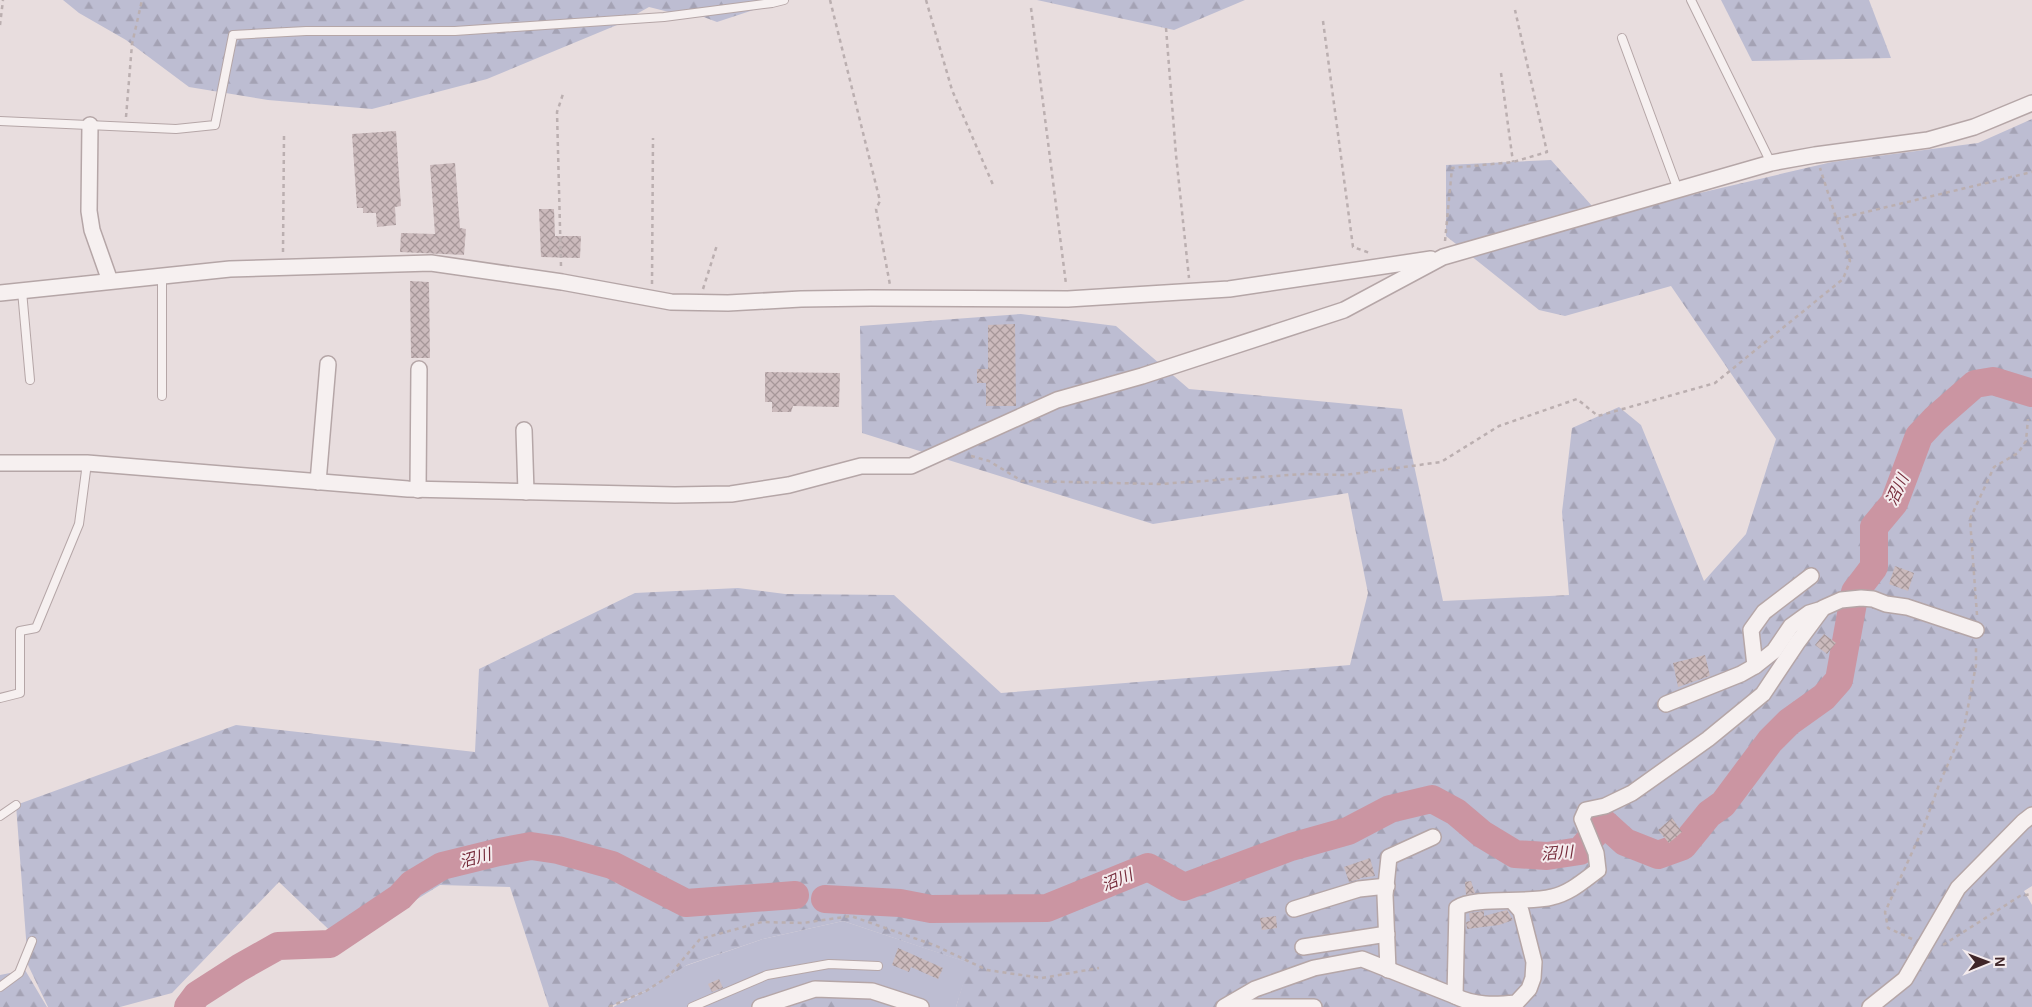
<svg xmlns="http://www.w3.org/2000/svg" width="2032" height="1007" font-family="Arial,'Noto Sans JP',sans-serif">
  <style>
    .grass { fill: #bdbdd2 }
    .forest { fill: url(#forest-firs) }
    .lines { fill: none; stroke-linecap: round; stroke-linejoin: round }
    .river { stroke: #cb95a2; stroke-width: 28 }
    .building { fill: url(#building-cross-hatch) }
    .service-casing { stroke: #b5a6a7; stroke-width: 10 }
    .minor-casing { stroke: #b5a6a7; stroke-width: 18 }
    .path { stroke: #bbafb0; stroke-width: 2.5; stroke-dasharray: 4 4; stroke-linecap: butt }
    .service { stroke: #f6f0f0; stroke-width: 8 }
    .minor { stroke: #f6f0f0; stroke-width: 15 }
    .labels { text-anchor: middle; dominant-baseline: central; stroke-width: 4; stroke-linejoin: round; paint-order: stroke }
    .water-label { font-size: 16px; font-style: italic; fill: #762d3c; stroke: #f5ecee }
  </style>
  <defs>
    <pattern id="forest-firs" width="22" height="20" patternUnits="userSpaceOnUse" patternTransform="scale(1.25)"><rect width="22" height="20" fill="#bdbdd2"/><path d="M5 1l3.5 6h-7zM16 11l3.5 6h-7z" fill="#a4a2b4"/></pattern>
    <pattern id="building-cross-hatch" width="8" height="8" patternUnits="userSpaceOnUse" patternTransform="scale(1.25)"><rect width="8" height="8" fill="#cbbabc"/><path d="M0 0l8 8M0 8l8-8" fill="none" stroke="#a69799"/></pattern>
  </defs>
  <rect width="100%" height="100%" fill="#e8ddde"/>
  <path class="grass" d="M843 921 970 963 956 1007H613L646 991 685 966 763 939Z"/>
  <g class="forest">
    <path d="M63 0H784L717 22 693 13 681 15 649 7 617 25 487 79 372 109 268 100 189 87 126 40 79 13Z"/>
    <path d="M1037 0H1245L1174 30Z"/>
    <path d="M1721 0H1869L1891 58 1752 61Z"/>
    <path d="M2032 119V886L2024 891 2032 905V1007H956L969 963 843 921 763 939 687 965 646 991 609 1007H549L510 887 440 885 344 944 279 882 172 993 120 1007H48L28 965 16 805 236 725 475 752 479 669 635 593 738 588 785 594 894 595 1001 693 1350 665 1368 593 1348 493 1153 524 862 433 860 326 1021 314 1116 326 1189 389 1402 409 1443 601 1569 595 1562 512 1572 428 1619 407 1641 425 1704 581 1746 534 1776 439 1671 286 1565 316 1539 310 1446 236V165L1551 160 1601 216 1832 162 1978 143Z"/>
    <path d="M25 970 47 1007H0V975Z"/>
    <path d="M829 999 851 1007H783Z"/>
  </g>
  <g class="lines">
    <g class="river">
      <path d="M825 899 900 903 931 909 1047 908 1148 867 1184 887 1291 847 1348 831 1390 809 1432 799 1456 812 1482 834 1515 854 1547 856 1580 851 1604 823 1625 842 1658 855 1683 846 1709 814 1723 804 1770 741 1789 722 1824 697 1839 680 1855 592 1874 567V527L1894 503 1919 436 1935 419 1975 384 1993 381 2032 393"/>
      <path d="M188 1007 197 995 239 968 278 946 330 944 400 897 412 884 442 866 499 852 531 846 558 850 612 865 686 903 795 895"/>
    </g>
  </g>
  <g class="building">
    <path d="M396 131 401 206 395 207 396 225 377 227 376 213H363V208H357L352 134Z"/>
    <path d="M455 163 460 228 466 229 464 255 400 252 401 233 435 234 430 165Z"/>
    <path d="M539 209H554L555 236H581L580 258 541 257Z"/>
    <path d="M410 281 429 282 430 358H411Z"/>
    <path d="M1015 324 1016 406H986V383H977V369H988V325Z"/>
    <path d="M765 372 840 373 839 407 793 406 791 412H772V402H765Z"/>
    <path d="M1895 566 1914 573 1908 591 1889 584Z"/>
    <path d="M1824 634 1836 643 1827 654 1815 645Z"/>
    <path d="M1705 655 1710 676 1678 687 1673 663Z"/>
    <path d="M1672 818 1682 832 1669 843 1658 830Z"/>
    <path d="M1370 858 1375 876 1360 878V879L1349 882 1344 867Z"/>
    <path d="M1471 881 1475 893 1466 895 1465 882Z"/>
    <path d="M1507 910 1513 920 1499 925 1467 929 1466 922 1470 921 1469 913 1484 911V916Z"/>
    <path d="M1276 916 1277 928 1262 930 1260 918Z"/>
    <path d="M898 948 943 968 938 979 911 967 909 972 892 965Z"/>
    <path d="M719 979 723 988 712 992 708 984Z"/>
  </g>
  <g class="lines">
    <defs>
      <g id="service">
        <path d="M1691 0 1771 163"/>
        <path d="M1622 38 1678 190"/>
        <path d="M0 121 176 129 215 125 233 35 306 31H455L664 17 772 3 784 0"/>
        <path d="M22 291 30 380"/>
        <path d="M162 396V276"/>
        <path d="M0 698 20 693V631L36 628 79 524 87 463"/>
        <path d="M0 816 16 805"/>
        <path d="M0 987 19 973 32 941"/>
        <path d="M692 1007 767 975 829 964 878 966"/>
      </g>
      <g id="minor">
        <path d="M90 125 89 211 92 230 110 281"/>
        <path d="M0 293 230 269 431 263 562 282 671 302 728 303 801 299 871 298 1068 299 1229 289 1431 259"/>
        <path d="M524 430 526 492"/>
        <path d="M0 463H87L408 489 675 495 731 494 789 485 861 466H911L1057 400 1142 376 1344 310 1443 257 1771 163 1815 155 1928 140 1974 127 2032 103"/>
        <path d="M318 482 328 364"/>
        <path d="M418 490 419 369"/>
        <path d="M1755 666 1774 651 1791 626 1809 613 1819 610"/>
        <path d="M1666 704 1741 674 1755 666 1751 630 1764 612 1811 576"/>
        <path d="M1294 909 1359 889 1387 886"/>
        <path d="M1303 947 1387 934"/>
        <path d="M1388 970 1385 895 1389 857 1433 837"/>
        <path d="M1455 996C1475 1006 1495 1005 1516 1003L1529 989 1533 978 1534 962 1521 911 1513 902"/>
        <path d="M760 1007 815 989 872 991 921 1007"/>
        <path d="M1224 1007 1255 989 1314 968 1362 959 1455 996 1457 908C1475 896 1526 904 1552 897 1570 893 1583 881 1598 870L1596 853 1582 819 1586 810 1605 806 1632 793 1708 739 1763 694 1797 643 1823 608 1841 600 1861 598 1873 599 1886 604 1907 607 1976 630"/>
        <path d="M1225 1007H1314"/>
        <path d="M1870 1007 1905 979 1958 888 2023 822 2032 815"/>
      </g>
    </defs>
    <use href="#service" class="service-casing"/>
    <use href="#minor" class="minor-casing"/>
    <g class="path">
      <path d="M830 0 880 201 876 209 890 285"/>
      <path d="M926 0 952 90 994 187"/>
      <path d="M1031 8 1066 284"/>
      <path d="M1323 21 1353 247 1370 253"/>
      <path d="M0 25 3 0"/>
      <path d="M1166 28 1176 155 1189 278"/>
      <path d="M1501 73 1513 162"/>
      <path d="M126 117 132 44 142 0"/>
      <path d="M1837 219 2032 172"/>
      <path d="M1445 241 1452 168 1513 162 1547 152 1515 10"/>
      <path d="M283 252 284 136"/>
      <path d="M561 266 557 112 563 94"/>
      <path d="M652 284 653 138"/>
      <path d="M703 289 717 245"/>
      <path d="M971 456 989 461 1022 481 1160 484 1304 474 1345 475 1441 462 1499 426 1577 399 1598 416 1715 383 1843 279 1850 261 1820 168"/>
      <path d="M1977 615 1970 519 1994 467 2018 453 2026 441 2028 419"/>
      <path d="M1912 939 1888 928 1885 912 1924 826 1940 782 1964 728 1976 665V646"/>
      <path d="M1943 945 2020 896 2032 894"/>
      <path d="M609 1007 646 991 669 976 700 939 762 922 803 923 851 916 934 945 987 970 1042 978 1099 968"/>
    </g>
    <use href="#service" class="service"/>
    <use href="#minor" class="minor"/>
  </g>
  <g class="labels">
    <g class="water-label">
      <text transform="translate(1897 490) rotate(-65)">沼川</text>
      <text transform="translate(1557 853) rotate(-5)">沼川</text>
      <text transform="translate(475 858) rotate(-15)">沼川</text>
      <text transform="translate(1117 880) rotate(-22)">沼川</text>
    </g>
  </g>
  <g transform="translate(1987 962) rotate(89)" stroke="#f5ecee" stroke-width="4" paint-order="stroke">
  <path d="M0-4L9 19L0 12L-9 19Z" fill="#3f2528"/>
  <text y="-8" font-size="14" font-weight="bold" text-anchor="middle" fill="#3f2528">N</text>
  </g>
</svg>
